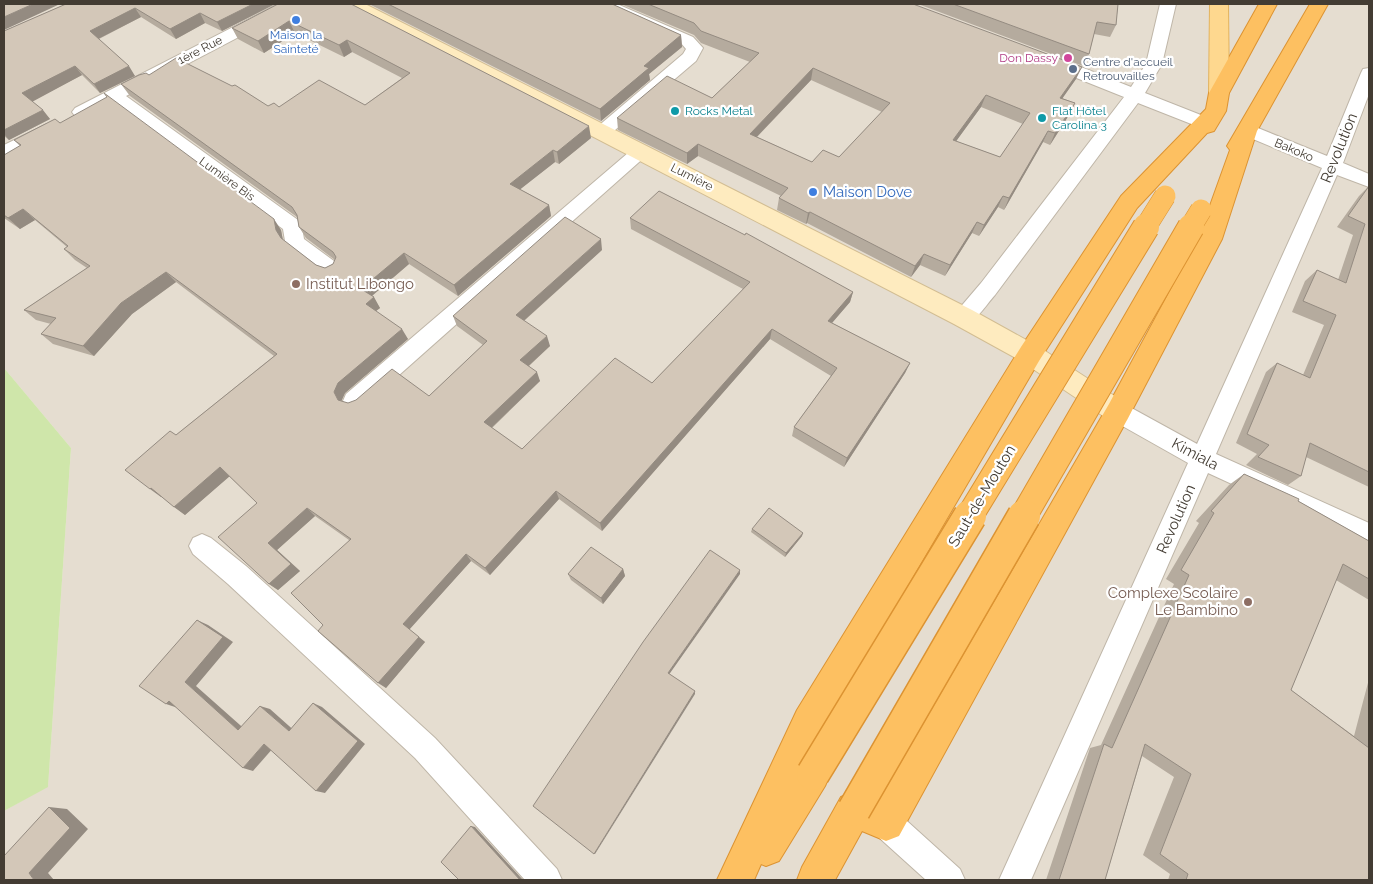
<svg xmlns="http://www.w3.org/2000/svg" width="1373" height="884" font-family="Raleway,sans-serif">
	<rect width="100%" height="100%" fill="#f1ece2"/>
	<path fill="#e5ddd0" d="M4 4H1369V880H4V811L48 786 71 448 4 368Z"/>
	<path fill="#cfe6aa" d="M4 368 71 448 48 787 4 811Z"/>
	<g fill="none" stroke-linecap="round" stroke-linejoin="round">
		<g stroke="#bfb6a8" stroke-width="2">
			<path id="street" d="M278 4H298L296 7 126 96 298 220 302 227 304 239 338 264 341 269 338 274 331 277 324 274 289 248 285 241 283 229 112 103 81 118 75 116 72 112 75 108Z
				M596 4H617L693 37 703 48 696 61 608 136 602 138 596 136 593 132 596 128 683 54 686 49 681 43 598 7Z
				M1160 4H1176L1162 64 1145 93 1211 119 1214 123 1211 127 1205 129 1199 127 1138 103 995 295C984 307 973 329 955 323L952 317 981 283 1124 97 1044 65 1042 61 1044 57H1056L1131 87 1146 64Z
				M1369 68V94L1343 163 1369 174V187L1337 175 1216 454 1369 523V547L1208 473 1031 880H999L1188 463 1110 419 1106 412 1110 405 1118 402 1126 405 1197 444 1322 168 1241 134 1238 130 1241 126 1247 124 1253 126 1327 156 1361 73 1363 69Z
				M47 124 53 126 56 130 53 134 4 159V145Z
				M641 145 647 147 650 151 647 155 362 408 354 411 346 408 343 401 346 394 635 147Z
				M202 534 211 538 246 566 435 738 557 869 562 880H525L415 758 228 584 193 554 189 546 193 538Z
				M886 808 897 812 960 869 965 880H926L875 834 871 823 875 812Z"/>
		</g>
		<g stroke="#d2bd92" stroke-width="2">
			<path id="secondary" d="M342 4H365L972 310 1039 347 1127 404 1131 412 1127 420 1118 423 1109 420 1021 361 954 324 345 8Z"/>
		</g>
		<g stroke="#e2b35f" stroke-width="2">
			<path id="primary" d="M1210 4H1228L1229 93 1226 97 1219 99 1212 97 1209 93Z"/>
		</g>
		<g stroke="#dc9332" stroke-width="2">
			<path id="highway" d="M1259 4H1277L1229 93 1226 111 1214 131 1207 133 1137 208 1039 361 821 734 810 758 813 757 825 762 830 774 825 786 779 861 766 866 761 864 754 880H717L797 710 1021 347 1121 196 1206 109 1209 93Z
				M1310 4H1328L1257 131 1222 239 1127 420 899 836 886 841 862 831 835 880H797L802 867 841 797 854 792 878 802 1109 404 1198 239 1230 150 1227 146Z"/>
		</g>
		<use href="#street" fill="#fff" fill-rule="evenodd"/>
		<use href="#secondary" fill="#feebbf" fill-rule="evenodd"/>
		<use href="#primary" fill="#fed88f" fill-rule="evenodd"/>
		<use href="#highway" fill="#fdc061" fill-rule="evenodd"/>
		<g stroke="#dc9332" stroke-width="22" stroke-linecap="butt">
			<path id="highway-bridge-far2" d="M1145 228 1165 196
				M1190 228 1201 210"/>
		</g>
		<g stroke="#dc9332" stroke-width="28" stroke-linecap="butt">
			<path id="highway-bridge-far1" d="M969 517 1146 227
				M1023 517 1191 227"/>
		</g>
		<g stroke="#dc9332" stroke-width="35" stroke-linecap="butt">
			<path id="highway-bridge" d="M813 774 970 516
				M854 810 1024 516"/>
		</g>
		<use href="#highway-bridge-far2" stroke="#fdc061" stroke-width="21"/>
		<use href="#highway-bridge-far1" stroke="#fdc061" stroke-width="26"/>
		<use href="#highway-bridge" stroke="#fdc061" stroke-width="32"/>
	</g>
	<path fill="#b5ab9e" fill-rule="evenodd" d="M66 4H275L222 31 205 23 176 39 141 17 99 39 135 76 100 93 82 75 32 101 50 119 9 140 4 136V31Z
		M278 4 591 138 559 164 555 162 520 189 549 205 551 216 458 296 409 264 372 296 380 308 376 311 408 339 345 393 341 401 348 403 429 396 483 345 457 326 453 316 602 250 524 321 550 346 529 366 540 381 492 428 522 449 652 383 743 289 631 229 630 218 853 292 850 302 832 323 910 363 905 373 844 467 792 436 794 427 831 376 770 339 602 531 559 499 490 575 471 561 409 629 425 642 386 688 323 625 349 540 315 516 277 550 300 571 278 590 269 584 257 503 229 476 185 515 162 497H161L176 435 274 356 176 282 132 314 94 356 53 344 41 334 51 324 36 320 24 310 87 268 75 260 64 249 67 247 35 220 20 229 4 218V155L20 146 14 140 60 123 281 230 283 240 316 265 325 268 333 264 335 260 306 238 299 227 297 217 130 96 121 84 149 75 268 106 279 107 365 105 402 78 352 52 344 57 295 33 264 53 238 39 232 28Z
		M369 4H612L681 35 682 47 649 74 650 80 601 121Z
		M621 4H913L1076 79 1062 98 1075 103 1069 115 1050 145 1043 142 1004 210 998 207 979 236 972 233 945 276 920 265 911 277 807 223 806 224 777 210 779 198 781 196 698 156 687 164 618 130 617 118 712 98 750 62 701 43 694 35ZM811 80 882 112 839 157 812 162 757 137ZM981 107 1023 124 1000 157 956 141Z
		M918 4H1118L1116 25 1110 37 1094 34 1089 54 1083 66Z
		M1369 186V487L1306 457 1301 476 1288 485 1246 465 1257 454 1236 443 1266 372 1277 363 1303 375 1324 325 1292 312 1305 281 1317 270 1338 280 1353 235 1337 227 1359 196Z
		M1244 474 1298 501 1369 541V600L1336 580 1291 690 1354 736 1369 679V880H1168L1170 874 1143 855 1174 777 1142 756 1105 880H1046L1090 748 1101 745 1174 584 1166 579 1199 523 1196 521 1229 485Z
		M752 529 802 536 785 557 751 532Z
		M623 569 625 576 603 604 571 580 568 574Z"/>
	<path fill="#948b81" d="M33 4H60L4 30V17Z
		M253 4H275L222 31 217 22Z
		M135 8 141 17 96 40 90 31Z
		M200 13 205 23 176 39 170 29Z
		M289 21 295 33 264 53 258 41Z
		M681 35 682 47 649 74 650 80 601 121 600 109 644 66Z
		M347 40 352 52 344 57 339 45Z
		M75 66 82 75 30 103 22 93Z
		M129 66 135 76 100 93 94 84Z
		M1082 67 1076 79 1055 109 1060 98Z
		M813 68 811 80 749 145 750 134Z
		M986 95 981 107 949 151 953 140Z
		M1075 103 1069 115 1050 145 1055 133Z
		M43 110 50 119 9 140 4 134V130Z
		M589 126 591 138 559 164 557 152Z
		M1048 131 1043 142 1004 210 1009 198Z
		M698 144V156L687 164V153Z
		M553 150 555 162 513 195 510 184Z
		M1003 196 998 207 979 236 984 225Z
		M549 205 551 216 458 296 454 285Z
		M23 209 35 220 20 229 8 218Z
		M810 212 807 223 806 224 808 213Z
		M274 219 281 230 283 241 288 250 276 230Z
		M977 222 972 233 945 276 950 265Z
		M601 239 602 250 519 325 516 315Z
		M404 253 409 264 367 300 361 289Z
		M924 254 920 265 911 277 915 266Z
		M166 272 176 282 132 314 94 356 83 346 121 303Z
		M853 292 850 302 825 331 828 321Z
		M374 297 380 308 372 314 366 304Z
		M402 329 408 339 345 393 341 402 338 400 334 392 338 383Z
		M772 329 770 339 602 531 600 523Z
		M547 336 550 346 524 370 520 360Z
		M910 363 905 373 844 467 847 458Z
		M537 372 540 381 488 431 484 422Z
		M220 467 230 476 185 515 174 507Z
		M151 488 163 496 161 497 150 489Z
		M556 491 559 499 490 575 485 568Z
		M307 508 315 516 277 550 300 571 278 590 269 584 268 543Z
		M803 533 802 536 785 557 786 553Z
		M466 554 471 561 409 630 403 624Z
		M623 569 625 576 603 604 601 598Z
		M740 570V574L668 676V673Z
		M197 620 208 625 233 642 196 686 249 733 238 730 185 682Z
		M419 637 425 642 386 688 378 683Z
		M695 691V694L595 854H594Z
		M169 701 178 708 166 704Z
		M313 703 322 707 365 744 325 793 316 791Z
		M260 706 270 709 298 734 289 731Z
		M264 744 274 747 253 771 243 768Z
		M49 807 67 809 88 829 48 873 54 880H34L29 873Z
		M471 826 475 827 523 880H520Z"/>
	<path fill="#d3c7b8" stroke="#948b81" fill-rule="evenodd" d="M4 4H33L4 17Z
		M66 4H253L217 22 200 13 170 29 135 8 90 31 129 66 94 84 75 66 22 93 43 110 4 130V31Z
		M278 4H351L589 126 557 152 553 150 510 184 549 205 454 285 404 253 361 289 374 297 366 304 402 329 338 383 334 392 338 400 348 403 356 400 392 369 429 396 487 341 453 316 565 217 601 239 516 315 547 336 520 360 537 372 484 422 522 449 615 358 652 383 750 282 630 218 659 191 745 235 746 233 853 292 828 321 910 363 847 458 794 427 837 368 772 329 600 523 556 491 485 568 466 554 403 624 419 637 378 683 318 631 323 625 291 593 351 539 307 508 268 543 291 564 269 584 218 537 257 503 220 467 174 507 151 488 150 489 125 470 170 431 176 435 277 354 166 272 121 303 83 346 41 334 56 318 24 310 90 266 64 249 68 246 23 209 8 218 4 215V155L21 145 14 140 55 119 60 123 107 97 104 93 274 219 276 230 281 238 316 265 325 268 333 264 336 257 333 252 299 227 297 215 292 207 121 84 139 75 146 73 149 75 176 58 232 86 235 85 268 106 274 103 279 107 319 80 365 105 410 73 347 40 339 45 289 21 258 41 232 28Z
		M388 4H612L681 35 644 66 649 68 600 109Z
		M648 4H913L1082 67 1060 98 1075 103 1055 133 1048 131 1009 198 1003 196 984 225 977 222 950 265 924 254 915 266 810 212 808 213 779 198 788 188 698 144 687 153 617 118 667 76 712 98 759 53 701 31 694 23ZM813 68 890 103 839 157 823 150 812 162 750 134ZM986 95 1030 113 1000 157 953 140Z
		M953 4H1118L1116 25 1097 22 1089 54Z
		M1369 186V472L1310 443 1301 476 1258 457 1269 445 1247 434 1277 363 1310 378 1336 315 1303 301 1317 270 1346 283 1365 224 1348 216Z
		M1244 474 1299 499 1298 501 1369 541V579L1343 564 1291 690 1369 748V880H1186L1188 874 1160 854 1191 774 1145 744 1105 880H1059L1104 744 1112 748 1189 575 1181 570 1214 513 1211 511Z
		M769 508 803 533 786 553 752 529Z
		M591 547 623 569 601 598 568 574Z
		M710 550 740 570 668 673 695 691 594 854 533 806 643 642Z
		M197 620 223 637 185 682 238 730 260 706 289 731 313 703 358 741 316 791 264 744 243 768 169 701 166 704 139 686Z
		M49 807 70 828 29 873 34 880H4V856Z
		M471 826 520 880H459L441 862Z"/>
	<g fill="#3f7fe0" stroke="#fff" stroke-width="2">
		<circle cx="296" cy="20" r="5"/>
		<circle cx="813" cy="192" r="5"/>
	</g>
	<circle fill="#d1479c" stroke="#fff" stroke-width="2" cx="1068" cy="58" r="5"/>
	<circle fill="#5c6f8a" stroke="#fff" stroke-width="2" cx="1073" cy="69" r="5"/>
	<g fill="#0f9aa8" stroke="#fff" stroke-width="2">
		<circle cx="675" cy="111" r="5"/>
		<circle cx="1042" cy="118" r="5"/>
	</g>
	<g fill="#8d6e63" stroke="#fff" stroke-width="2">
		<circle cx="296" cy="284" r="5"/>
		<circle cx="1248" cy="602" r="5"/>
	</g>
	<g text-anchor="middle" stroke-width="4.5" stroke-linejoin="round" paint-order="stroke">
		<g font-size="12" fill="#366cbe" stroke="#fff">
			<text x="296" y="39">Maison la<tspan x="296" dy="14">Sainteté</tspan></text>
		</g>
		<g font-size="12" fill="#433c33" stroke="#fff">
			<text transform="translate(200 50) rotate(-27)" y="4">1ère Rue</text>
			<text transform="translate(1294 150) rotate(23)" y="4">Bakoko</text>
			<text transform="translate(692 177) rotate(27)" y="4">Lumière</text>
			<text transform="translate(227 179) rotate(36)" y="4">Lumière Bis</text>
		</g>
		<g font-size="12" fill="#b23c85" stroke="#fff" text-anchor="end">
			<text x="1058" y="62">Don Dassy</text>
		</g>
		<g font-size="12" fill="#4e5e75" stroke="#fff" text-anchor="start">
			<text x="1083" y="66">Centre d'accueil<tspan x="1083" dy="14">Retrouvailles</tspan></text>
		</g>
		<g font-size="12" fill="#0d838f" stroke="#fff" text-anchor="start">
			<text x="685" y="115">Rocks Metal</text>
			<text x="1052" y="115">Flat Hôtel<tspan x="1052" dy="14">Carolina 3</tspan></text>
		</g>
		<g font-size="15" fill="#433c33" stroke="#fff">
			<text transform="translate(1339 148) rotate(-68)" y="5">Revolution</text>
			<text transform="translate(1195 454) rotate(28)" y="5">Kimiala</text>
			<text transform="translate(982 496) rotate(-59)" y="5">Saut-de-Mouton</text>
			<text transform="translate(1176 519) rotate(-66)" y="5">Revolution</text>
		</g>
		<g font-size="15" fill="#366cbe" stroke="#fff" text-anchor="start">
			<text x="823" y="197">Maison Dove</text>
		</g>
		<g font-size="15" fill="#785e54" stroke="#fff" text-anchor="start">
			<text x="306" y="289">Institut Libongo</text>
			<text x="1238" y="598" text-anchor="end">Complexe Scolaire<tspan x="1238" dy="17">Le Bambino</tspan></text>
		</g>
	</g>
	<rect width="1373" height="884" fill="none" stroke="#433c33" stroke-width="10"/>
</svg>
